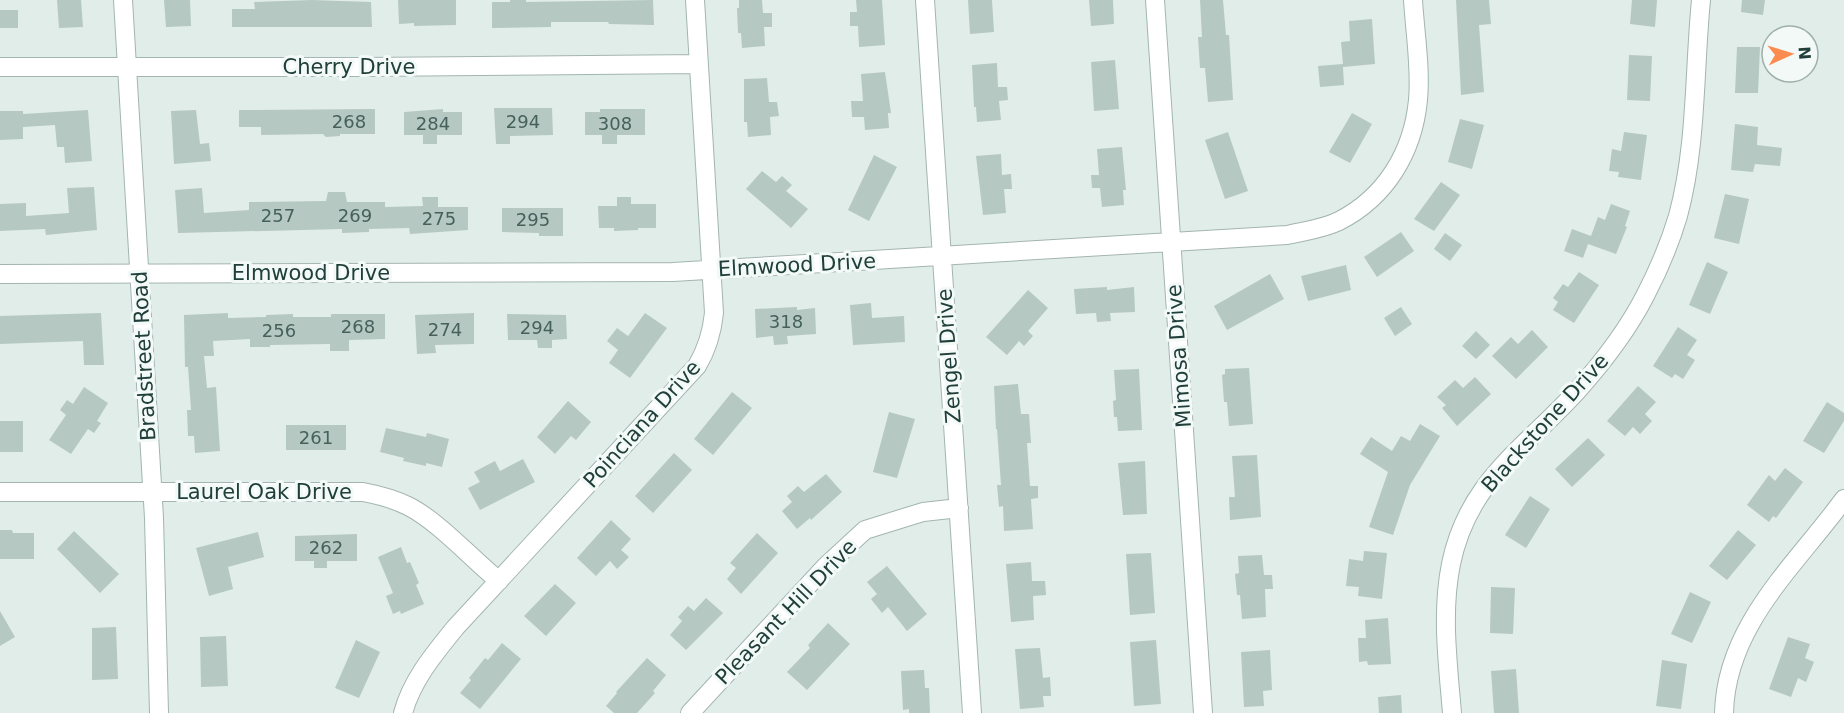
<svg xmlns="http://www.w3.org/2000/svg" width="1844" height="713" font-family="'DejaVu Sans',sans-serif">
	<rect width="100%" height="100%" fill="#e1ede9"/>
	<path fill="#b6c8c2" d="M57 0H81L83 27 59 28Z
		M164 0H190L191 26 166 27Z
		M312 0 371 2 372 27H232V9H255L254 2Z
		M398 0H456V25L414 26V23L399 24Z
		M510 0H526V2L653 0 654 25 609 24 608 22H551V27L492 28V2H510Z
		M739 0H762L763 13H772V27H764L765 46 742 48 741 33H738L737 8H739Z
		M856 0H882L885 45 859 47 858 26H850V12H857Z
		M968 0H992L994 32 970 34Z
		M1089 0H1113L1114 24 1091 26Z
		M1200 0H1223L1226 35H1229L1233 100 1208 102 1205 68H1200L1198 37H1202Z
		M1456 0H1489L1491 24 1479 25 1484 92 1461 95Z
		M1632 0H1657L1655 27 1630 24Z
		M1742 0H1765L1763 15 1741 12Z
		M0 10H18V28H0Z
		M1372 19 1375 64 1343 67 1344 85 1320 87 1318 66 1343 64 1341 42 1350 41 1349 21Z
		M1737 47H1760L1758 93H1735Z
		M1629 55 1652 56 1650 101 1627 100Z
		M1115 60 1119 109 1094 111 1091 62Z
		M997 63 998 87H1007L1008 100 999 101 1001 120 977 122 976 107H974L972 65Z
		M885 72 891 113H888L889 128 865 130 864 117H852L851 101H863L861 74Z
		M767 78 769 102H777L779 116 770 117 771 135 748 137 747 122H744V79Z
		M494 108H552L553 135 510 136V144H496Z
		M375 109V134H340V136L326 137 323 134 261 135V127H239V110Z
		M443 109V112H462V135H437V144H423V135H404V112Z
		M600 109H645V135H617V144H602V135H585V112H600Z
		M88 110 92 161 65 163 64 147H57L55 125 23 127V139L0 140V111H23V114Z
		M196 110 200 144 209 143 211 161 174 164 171 111Z
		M1352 113 1372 124 1350 163 1329 152Z
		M1460 119 1484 125 1472 169 1448 162Z
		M1735 124 1758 127 1757 145 1782 148 1780 166 1755 164 1753 172 1731 170Z
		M1228 132 1248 191 1225 199 1205 140Z
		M1624 132 1647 135 1641 180 1618 177 1619 172 1609 171 1612 149 1621 151Z
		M1122 147 1126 190H1123L1124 205 1102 207 1100 188H1092L1091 175H1099L1097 149Z
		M1001 154 1002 175 1011 174 1012 189H1004L1006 213 983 215 976 156Z
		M874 155 897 167 869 221 848 210Z
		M762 171 776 182 782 176 792 185 786 191 808 209 791 228 746 189Z
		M1441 182 1460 195 1434 231 1414 219Z
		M94 187 97 230 46 235 45 229 0 231V204L26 203V216L69 213 67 188Z
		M202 188 204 213 249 210V202L326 201 328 192H345L347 202H385V207L423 206 422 197H438V207H468V230L410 234 409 228 369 229V232L342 233V229L178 233 175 190Z
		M1725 194 1749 199 1739 244 1714 238Z
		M617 197H631V204H656V228H638V230L614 231V228H599L598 206H617Z
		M1611 204 1630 211 1625 226 1627 227 1616 254 1588 244 1598 217 1605 220Z
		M502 208H563V236H539V233L502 232Z
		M1572 229 1591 236 1583 258 1564 251Z
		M1401 232 1414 251 1377 277 1364 257Z
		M1445 233 1462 245 1450 261 1434 249Z
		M1707 262 1728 272 1710 314 1689 305Z
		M1346 265 1351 290 1308 301 1301 276Z
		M1579 272 1599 285 1574 323 1553 310 1558 302 1553 298 1563 284 1568 287Z
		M1270 274 1284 299 1227 330 1214 306Z
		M1107 287V290L1134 287 1135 312 1110 313 1111 321 1097 322 1096 313 1076 314 1074 289Z
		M1028 290 1048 308 1028 331 1033 336 1024 346 1019 341 1007 355 986 337Z
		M871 303 872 318 904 316 905 342 853 345 850 305Z
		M797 307V310L815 308 816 334 787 336 788 344 774 345 773 336 756 338 755 309Z
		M1401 307 1412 324 1395 336 1384 318Z
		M101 313 104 365H84L83 341 0 344V316Z
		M228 313V318L266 317V315L293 314V317H331V314H385V339L349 340V351H330V344L270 345V347H250V339L213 341 214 356H204L207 388 216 387 220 451 195 453 194 436H188L187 410H191L188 367H185L184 315Z
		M474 313V344L435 345 436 353 417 354 415 315Z
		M645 313 667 328 630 378 609 363 618 350 607 341 617 328 628 336Z
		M507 314 566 315 567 339 552 340V348H538L537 340H508Z
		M1678 327 1697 340 1687 355 1695 360 1683 379 1675 374 1672 378 1653 366Z
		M1532 330 1548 347 1516 379 1492 356 1511 337 1518 344Z
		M1476 331 1490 345 1476 359 1462 346Z
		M1249 368 1253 424 1229 426 1227 402H1224L1222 375 1225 374V369Z
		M1139 369 1142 430 1118 431 1117 417H1114L1113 401 1116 400 1114 370Z
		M1475 377 1491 394 1457 426 1442 408 1446 405 1437 397 1455 380 1463 388Z
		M1018 384 1021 414H1029L1031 443H1027L1030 486H1038V498L1031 499 1033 529 1004 531 1003 506 999 507 997 485H1001L997 429H996L994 386Z
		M1638 386 1656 402 1645 414 1652 421 1640 434 1633 427 1625 436 1607 421Z
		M84 387 108 403 97 421 101 423 94 433 88 429 71 454 49 440 66 415 60 410 67 400 73 404Z
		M732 392 752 408 713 455 694 439Z
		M568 401 591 422 576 440 571 436 555 454 537 437Z
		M1827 402 1844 413V421L1824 453 1803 441Z
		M889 412 915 419 897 478 873 472Z
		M0 421H23V452H0Z
		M1420 424 1440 436 1410 485 1393 535 1369 527 1388 472 1360 454 1371 437 1392 451 1401 436 1410 441Z
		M286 425H346V450H286Z
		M386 428 426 437 427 433 449 439 442 467 426 463V466L403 461 404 458 380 452Z
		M1588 438 1605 455 1572 487 1555 469Z
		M674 453 692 470 653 513 635 496Z
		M1257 455 1261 517 1230 520 1229 497H1235L1232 456Z
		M523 459 535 482 480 510 468 488 480 482 474 472 495 461 500 471Z
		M1145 461 1147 514 1123 515 1118 463Z
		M1785 468 1803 482 1776 518 1773 516 1769 522 1747 505 1769 475 1775 481Z
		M826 474 842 492 811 520 810 518 797 529 782 511 792 502 787 496 798 486 804 492Z
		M1530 496 1550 509 1526 548 1505 535Z
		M611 520 631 539 621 550 629 557 617 569 610 561 596 576 577 558Z
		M0 530H12L13 533H34V559H0Z
		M1738 530 1756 545 1727 580 1709 566Z
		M74 531 119 574 100 593 57 549Z
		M258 532 264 557 228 567 233 589 209 596 196 548Z
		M757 533 778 553 741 594 727 579 736 568 730 563Z
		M357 534V561H327V568H314V561H295V536Z
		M401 547 407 563 410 562 419 583 416 585 424 604 401 614 400 611 393 614 386 596 393 593 378 557Z
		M1364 551 1387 553 1382 599 1358 596 1359 587 1346 586 1349 559 1363 561Z
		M1151 553 1155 613 1130 615 1126 554Z
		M1262 555 1264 575H1272L1273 589H1265L1266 617 1242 619 1240 595H1237L1235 574 1239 573 1238 556Z
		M1031 562 1032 581H1045L1046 595 1033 596 1034 620 1011 622 1006 564Z
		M887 566 927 614 907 631 888 607 882 613 871 599 877 594 867 582Z
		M555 584 576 603 546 636 524 616Z
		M1491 587 1515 588 1513 634 1490 633Z
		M1690 592 1711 602 1692 643 1671 634Z
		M706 598 723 613 686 650 670 635 682 621 678 617 688 606 694 611Z
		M0 611 15 637 0 646Z
		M1388 618 1391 664 1368 665 1367 661 1359 662 1358 638H1366L1365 620Z
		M828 623 850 644 807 690 787 672 810 648 808 645Z
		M116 627 118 679 92 680V628Z
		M226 636 228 686 201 687 200 637Z
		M1788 637 1810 644 1805 658 1814 662 1806 682 1798 678 1791 697 1769 689Z
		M356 640 380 652 359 698 335 688Z
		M1156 640 1161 704 1134 706 1130 642Z
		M502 643 521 659 480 709 460 693 471 680 469 678 485 658 488 660Z
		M1040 648 1043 678 1050 677 1051 696H1043L1044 707 1020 709 1015 649Z
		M1270 650 1272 690 1263 691 1264 706 1244 707 1241 652Z
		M647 658 666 675 653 691 655 693 637 713H614L606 706 617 693 616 692Z
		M1662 660 1687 664 1681 709 1656 706Z
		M1516 669 1519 713H1494L1491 671Z
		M924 670 925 688H929L930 713H909V709L903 710 901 671Z
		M1401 695 1402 713H1379L1378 697Z"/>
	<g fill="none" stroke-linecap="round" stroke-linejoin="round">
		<g stroke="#a3b5b1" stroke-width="20">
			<path id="minor" d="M123 0 154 518 159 713
				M925 0 972 713
				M1155 0 1203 713
				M0 67H363L699 64
				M0 274 673 272 1287 235C1305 231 1323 229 1339 221 1386 197 1413 152 1418 100 1421 68 1415 33 1413 0
				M0 492H363C379 495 394 499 408 506 438 521 472 559 499 581
				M403 713C412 680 434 654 455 628L697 366C707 349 712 333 714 313L695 0
				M690 713 826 566 865 530 923 512 959 508
				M1452 713C1448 664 1441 613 1451 564 1468 481 1524 449 1577 391 1603 362 1627 331 1645 296 1658 271 1670 243 1678 216 1697 146 1694 71 1701 0
				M1724 713C1726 625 1796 565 1844 499"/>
		</g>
		<use href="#minor" stroke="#fff" stroke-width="18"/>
	</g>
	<g text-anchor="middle" stroke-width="6" stroke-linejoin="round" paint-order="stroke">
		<g font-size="18" fill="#46615c">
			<text x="349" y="128">268</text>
			<text x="523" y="128">294</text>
			<text x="433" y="130">284</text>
			<text x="615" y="130">308</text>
			<text x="278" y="222">257</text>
			<text x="355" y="222">269</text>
			<text x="439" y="225">275</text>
			<text x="533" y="226">295</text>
			<text x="786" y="328">318</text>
			<text x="358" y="333">268</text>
			<text x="537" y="334">294</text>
			<text x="445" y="336">274</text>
			<text x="279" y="337">256</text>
			<text x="316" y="444">261</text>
			<text x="326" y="554">262</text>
		</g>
		<g font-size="21" fill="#203f3a" stroke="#f2f9f6">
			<text x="349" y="74">Cherry Drive</text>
			<text transform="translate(797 265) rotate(-3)" y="7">Elmwood Drive</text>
			<text x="311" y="280">Elmwood Drive</text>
			<text transform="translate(144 356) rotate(-93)" y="7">Bradstreet Road</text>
			<text transform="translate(949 356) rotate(-94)" y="7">Zengel Drive</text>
			<text transform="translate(1179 356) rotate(-94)" y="7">Mimosa Drive</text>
			<text transform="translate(1545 423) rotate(-48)" y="7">Blackstone Drive</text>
			<text transform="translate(642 424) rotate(-48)" y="7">Poinciana Drive</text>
			<text x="264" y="499">Laurel Oak Drive</text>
			<text transform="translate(786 612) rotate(-46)" y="7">Pleasant Hill Drive</text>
		</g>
	</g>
	<g transform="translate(1790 54) rotate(86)"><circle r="28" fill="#f2f9f6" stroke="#9eafab" stroke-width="1.5"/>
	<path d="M0-4.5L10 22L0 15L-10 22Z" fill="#fc8b50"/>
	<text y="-9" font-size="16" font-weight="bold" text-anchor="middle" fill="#203f3a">N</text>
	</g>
</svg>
